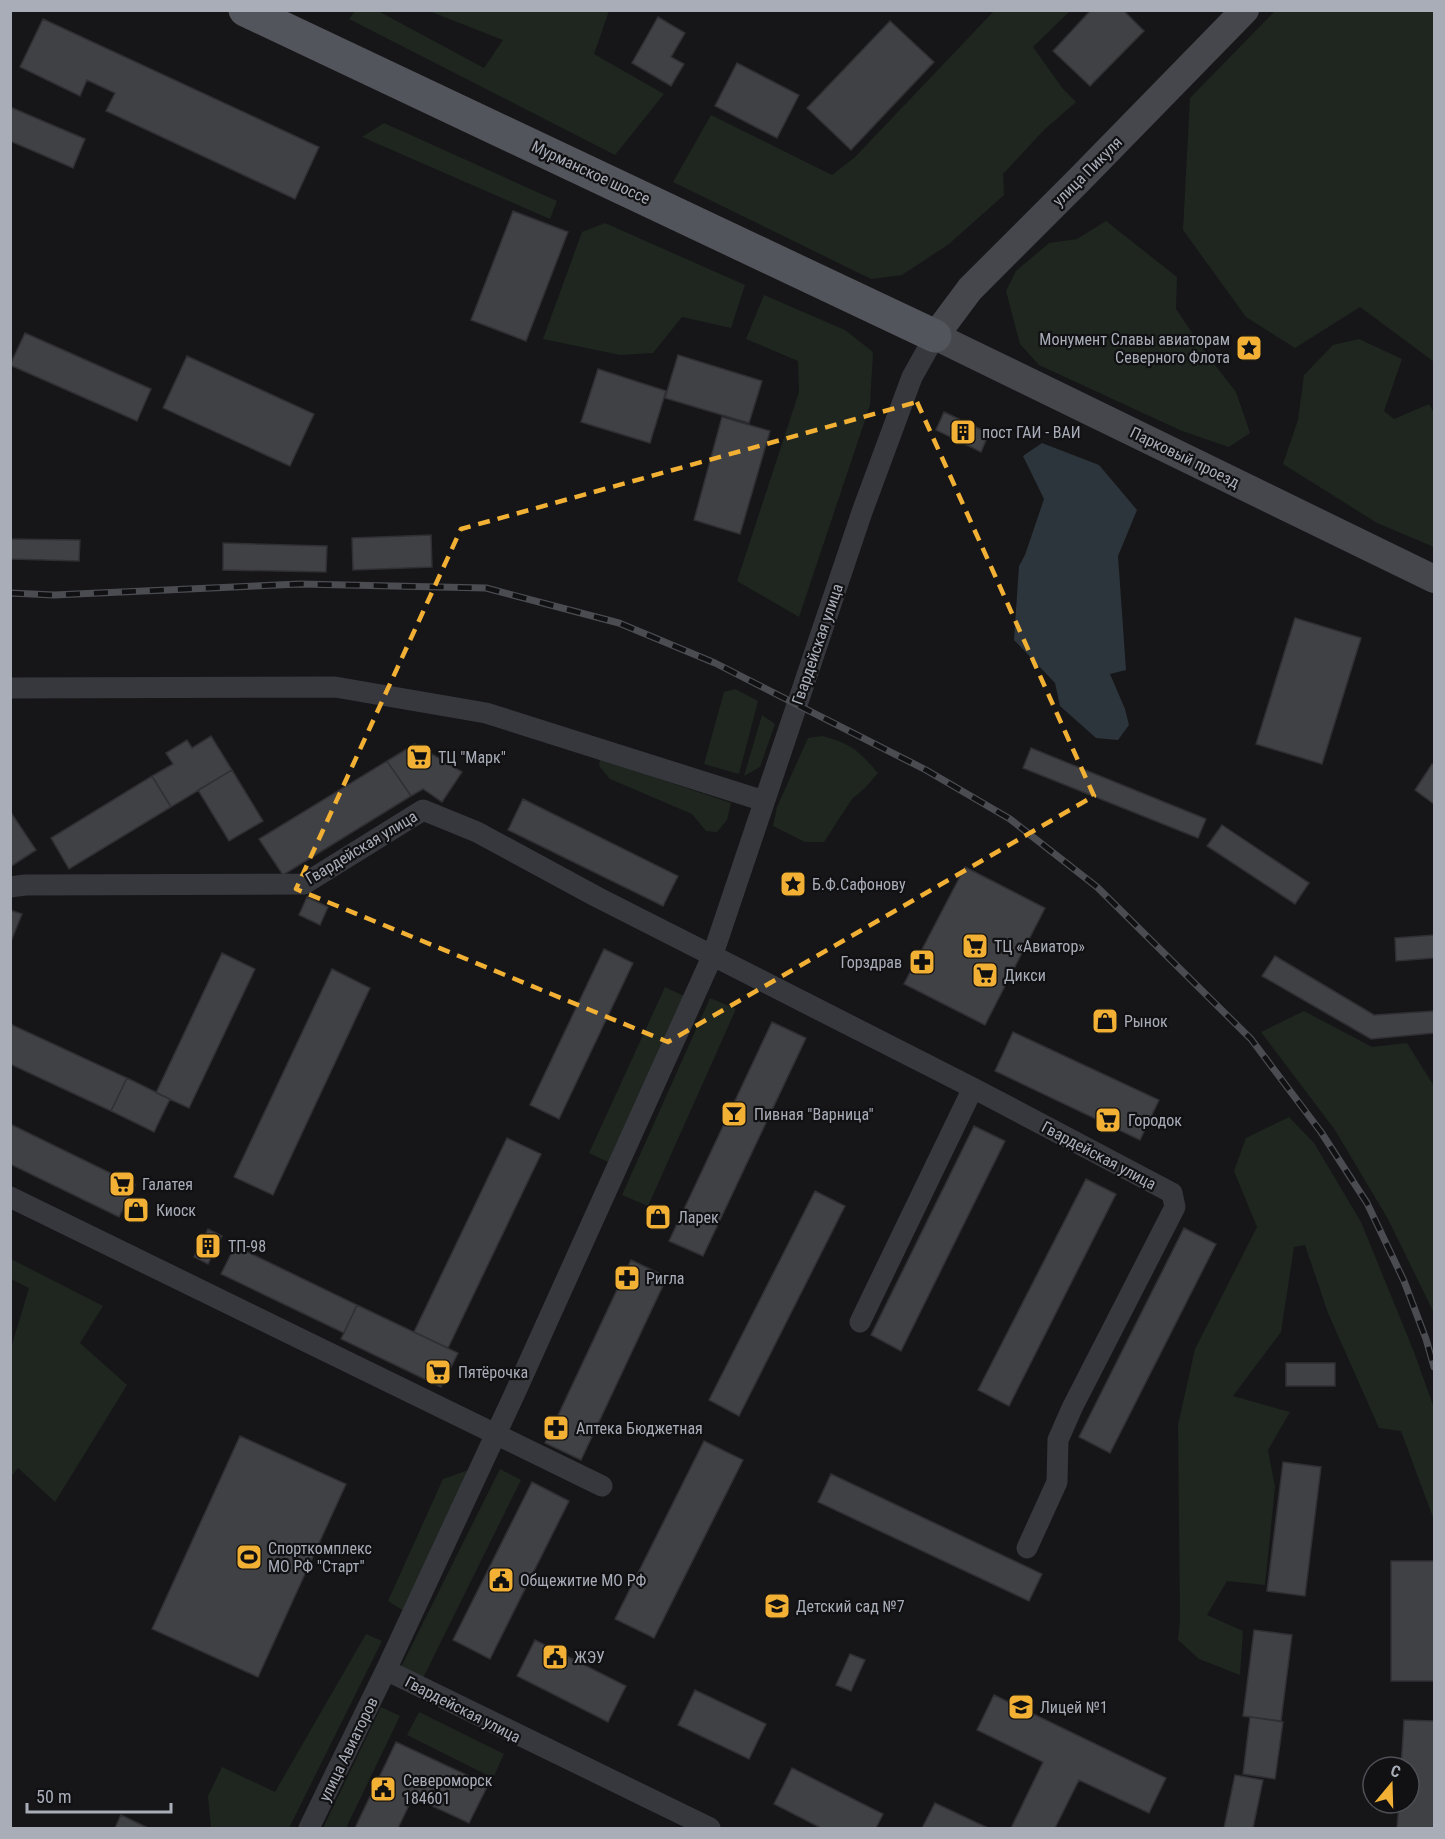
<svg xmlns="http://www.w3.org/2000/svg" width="1445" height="1839" font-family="'Roboto Condensed',sans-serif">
	<rect width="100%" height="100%" fill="#161618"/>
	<path fill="#1e261f" d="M355 11H378L484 68 503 40 429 11H609L594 54 664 94 615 155 349 19Z
		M994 11H1070L1033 47 1063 89 1076 102 1044 130 1003 174 1004 195 949 244 902 275 871 279 673 182 711 115 832 175 855 157Z
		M1275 11H1434L1433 361 1360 307 1295 348 1246 317 1183 230 1190 98Z
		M384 123 557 201 550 219 362 137Z
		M1106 221 1177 277 1176 309 1208 356 1236 392 1250 433 1229 447 1182 431 1039 365 1020 344 1006 291 1016 271 1049 243 1077 239Z
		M605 223 745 285 731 328 682 317 653 353 620 355 543 339 582 232Z
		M764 295 845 330 873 352 870 405 799 617 737 581 799 392 798 361 746 339Z
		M1359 339 1402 359 1384 411 1394 419 1429 404 1434 413V547L1377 523 1283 464 1298 420 1304 375 1333 345Z
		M735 689 758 701 739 774 704 764 724 692Z
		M762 715 775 724 760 767 744 776Z
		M822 736C852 744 858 750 878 773L865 788 852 799 824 842H805L773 826 777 807 808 738Z
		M600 759 731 803 727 820 717 832 706 831 692 814 610 779 599 766Z
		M665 987 684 996 608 1162 589 1153Z
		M710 998 736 1009 648 1206 622 1195Z
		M1304 1011 1372 1047 1407 1043 1434 1086V1313L1388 1219 1335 1130 1261 1032Z
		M1289 1117 1314 1143 1361 1222 1414 1352 1434 1408V1520L1401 1431 1379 1428 1328 1313 1305 1245 1294 1247 1281 1332 1233 1396 1290 1412 1268 1450 1275 1487 1265 1585 1227 1581 1207 1615 1243 1631 1240 1675 1199 1659 1178 1640 1180 1620 1178 1425 1195 1349 1257 1227 1234 1171 1246 1138Z
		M11 1259 103 1306 80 1343 127 1385 55 1502 18 1468 11 1477V1348L29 1288 11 1279Z
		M471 1469 404 1611 388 1601 443 1479Z
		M500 1469 521 1480 423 1678 401 1667Z
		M366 1634 382 1641 289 1828H211L208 1796 222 1767 275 1792Z
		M381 1707 400 1716 346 1828H323Z
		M419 1712 504 1754 493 1778 407 1735Z"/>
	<path fill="#2c353c" d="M1042 443 1099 465 1137 510 1118 556 1126 670 1110 674 1125 709 1129 725 1118 740 1096 738 1060 706 1055 683 1014 640 1019 566 1025 555 1044 499 1023 456Z"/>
	<path fill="#404145" stroke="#303034" stroke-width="1.5" d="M1091 10H1123L1144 31 1090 86 1053 51Z
		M658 17 685 33 671 57 684 64 671 86 632 63Z
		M43 19 319 147 295 199 106 111 115 93 87 80 80 96 20 67Z
		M890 21 934 62 851 150 807 108Z
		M737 63 799 95 777 138 715 106Z
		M10 107 85 139 73 168 10 141Z
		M513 211 568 232 526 341 471 320Z
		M25 333 151 389 137 421 10 365Z
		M678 355 762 381 749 423 665 398Z
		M187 356 314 414 290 466 163 408Z
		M598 369 666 391 650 443 581 422Z
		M944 412 989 433 981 452 936 430Z
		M722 417 770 431 740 534 694 520Z
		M431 535 432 567 353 570 352 538Z
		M10 539 80 540 79 561 10 559Z
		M223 543 327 546 326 572 223 570Z
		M1295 618 1361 638 1322 764 1256 744Z
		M211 736 232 770 171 807 152 776 173 764 166 753 187 740 192 748Z
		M415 744 462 772 442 802 423 789 411 796 387 761Z
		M1031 748 1206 819 1198 838 1023 768Z
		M387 761 411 796 283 875 259 839Z
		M1432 764 1434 765V804L1415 790Z
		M232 770 263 821 229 841 198 790Z
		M152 776 171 807 69 869 51 838Z
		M523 799 678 876 663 906 508 830Z
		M10 811 36 850 10 867Z
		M1222 825 1309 883 1295 904 1207 846Z
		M965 867 1045 908 985 1025 904 984Z
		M307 897 328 907 320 925 299 915Z
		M10 910 22 914 10 944Z
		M1434 935V958L1396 961 1395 938Z
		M604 949 633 963 559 1119 530 1105Z
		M222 953 255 969 189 1108 156 1093Z
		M1275 956 1374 1015 1434 1011V1033L1371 1039 1262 976Z
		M332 969 370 988 273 1195 234 1177Z
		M772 1022 806 1038 703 1256 669 1241Z
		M10 1024 127 1078 111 1111 10 1064Z
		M1013 1032 1159 1100 1140 1140 995 1071Z
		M127 1078 170 1099 154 1132 111 1111Z
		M10 1124 135 1185 119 1217 10 1164Z
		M974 1126 1005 1141 901 1351 871 1335Z
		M507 1138 541 1154 448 1348 414 1332Z
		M1086 1179 1116 1194 1009 1406 978 1390Z
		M815 1191 845 1206 739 1416 709 1400Z
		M1184 1228 1216 1244 1110 1453 1079 1437Z
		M208 1229 222 1236 208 1264 194 1257Z
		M235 1246 357 1305 344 1333 221 1274Z
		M631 1260 667 1277 581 1460 545 1443Z
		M357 1305 458 1353 441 1387 341 1339Z
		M1286 1363H1335V1386H1286Z
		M240 1436 346 1484 258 1677 152 1629Z
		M704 1441 743 1460 654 1638 615 1619Z
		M1283 1462 1321 1467 1305 1596 1267 1591Z
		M831 1474 1042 1574 1029 1601 818 1502Z
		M532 1482 569 1501 490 1659 453 1640Z
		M1391 1561H1434V1681H1391Z
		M1254 1630 1292 1635 1281 1721 1243 1716Z
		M535 1640 626 1686 608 1722 517 1676Z
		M850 1654 865 1660 851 1691 836 1685Z
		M695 1690 766 1724 749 1759 678 1725Z
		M994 1695 1166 1778 1149 1813 1079 1780 1055 1828H1011L1043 1762 977 1730Z
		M1250 1717 1283 1722 1275 1779 1243 1774Z
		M1404 1720 1434 1721V1828H1397L1399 1803H1409V1767H1401Z
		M396 1742 488 1785 469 1823 413 1797 398 1828H355Z
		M792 1768 883 1814 876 1828H821L774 1804Z
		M1235 1775 1263 1780 1253 1828H1224Z
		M935 1803 988 1828H922Z
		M121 1815 148 1828H115Z"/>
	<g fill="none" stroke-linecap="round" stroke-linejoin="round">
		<path stroke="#37383d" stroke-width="21" d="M10 688 335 687 486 713 764 801
			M10 887 25 885 304 884 423 810 477 832 597 897 973 1088 1172 1193 1175 1207 1072 1408 1058 1440 1057 1482 1027 1548
			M10 1197 602 1486
			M860 1322 973 1088
			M386 1670 710 1828
			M309 1828 386 1670 515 1393 712 957 862 512 912 377 935 336"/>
		<path stroke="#45474d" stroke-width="28" d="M1245 10 1079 180 970 289 935 336 1434 579"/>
		<path stroke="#53555c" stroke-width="33" d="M245 10 935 336"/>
		<g stroke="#4a4c52" stroke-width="7">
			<path id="rail" d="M10 593 54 595 300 584 486 588 619 623 715 663 926 770 1010 819 1097 887 1251 1039 1321 1132 1367 1203 1404 1281 1426 1339 1434 1367"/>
		</g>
		<use href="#rail" stroke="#111113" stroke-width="4.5" stroke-dasharray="14" stroke-linecap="butt"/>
	</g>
	<path fill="none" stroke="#f2b134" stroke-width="4.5" stroke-dasharray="12 8" stroke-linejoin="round" d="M917 402 1094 796 668 1042 296 889 461 529Z"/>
	<defs>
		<g id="sight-square" transform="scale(1.35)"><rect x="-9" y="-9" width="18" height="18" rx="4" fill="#f2b134" stroke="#111113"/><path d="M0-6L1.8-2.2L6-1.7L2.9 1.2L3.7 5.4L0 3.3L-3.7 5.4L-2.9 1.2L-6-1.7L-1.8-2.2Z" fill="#111"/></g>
		<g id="building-square" transform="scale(1.35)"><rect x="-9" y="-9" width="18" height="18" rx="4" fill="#f2b134" stroke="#111113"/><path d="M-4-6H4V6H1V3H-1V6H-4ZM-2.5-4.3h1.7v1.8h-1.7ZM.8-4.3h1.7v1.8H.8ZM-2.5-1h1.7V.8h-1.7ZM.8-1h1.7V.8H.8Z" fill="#111"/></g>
		<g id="supermarket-square" transform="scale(1.35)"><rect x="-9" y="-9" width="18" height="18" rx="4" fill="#f2b134" stroke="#111113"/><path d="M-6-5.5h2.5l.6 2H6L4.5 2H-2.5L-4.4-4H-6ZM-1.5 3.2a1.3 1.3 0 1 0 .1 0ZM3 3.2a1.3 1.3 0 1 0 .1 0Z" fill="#111"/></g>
		<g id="pharmacy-square" transform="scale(1.35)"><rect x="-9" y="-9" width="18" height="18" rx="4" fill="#f2b134" stroke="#111113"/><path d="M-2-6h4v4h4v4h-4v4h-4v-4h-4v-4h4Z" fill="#111"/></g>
		<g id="shop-square" transform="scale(1.35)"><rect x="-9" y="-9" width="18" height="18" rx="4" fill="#f2b134" stroke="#111113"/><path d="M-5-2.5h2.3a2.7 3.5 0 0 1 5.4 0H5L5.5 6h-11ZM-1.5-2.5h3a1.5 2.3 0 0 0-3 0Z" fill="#111"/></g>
		<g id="bar-square" transform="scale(1.35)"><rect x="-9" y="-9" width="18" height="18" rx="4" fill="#f2b134" stroke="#111113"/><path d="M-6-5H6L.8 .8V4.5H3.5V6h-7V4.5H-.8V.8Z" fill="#111"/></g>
		<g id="stadium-square" transform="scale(1.35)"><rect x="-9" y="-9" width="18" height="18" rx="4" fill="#f2b134" stroke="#111113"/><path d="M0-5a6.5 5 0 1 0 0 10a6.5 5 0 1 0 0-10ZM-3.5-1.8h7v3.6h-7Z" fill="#111"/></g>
		<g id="civic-square" transform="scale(1.35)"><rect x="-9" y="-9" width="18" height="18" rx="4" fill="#f2b134" stroke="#111113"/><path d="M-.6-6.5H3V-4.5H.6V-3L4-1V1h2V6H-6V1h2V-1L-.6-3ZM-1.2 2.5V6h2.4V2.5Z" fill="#111"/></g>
		<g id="school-square" transform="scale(1.35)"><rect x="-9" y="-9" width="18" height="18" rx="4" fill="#f2b134" stroke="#111113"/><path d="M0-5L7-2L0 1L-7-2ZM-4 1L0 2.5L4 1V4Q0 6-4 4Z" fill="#111"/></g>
	</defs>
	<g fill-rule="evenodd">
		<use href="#sight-square" x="1249" y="348"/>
		<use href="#building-square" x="963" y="432"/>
		<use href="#supermarket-square" x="419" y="757"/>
		<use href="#sight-square" x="793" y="884"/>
		<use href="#supermarket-square" x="975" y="946"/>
		<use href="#pharmacy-square" x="922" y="962"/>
		<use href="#supermarket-square" x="985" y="975"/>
		<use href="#shop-square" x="1105" y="1021"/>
		<use href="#bar-square" x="734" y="1114"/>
		<use href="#supermarket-square" x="1108" y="1120"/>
		<use href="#supermarket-square" x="122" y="1184"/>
		<use href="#shop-square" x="136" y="1210"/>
		<use href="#shop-square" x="658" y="1217"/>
		<use href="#building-square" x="208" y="1246"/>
		<use href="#pharmacy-square" x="627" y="1278"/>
		<use href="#supermarket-square" x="438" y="1372"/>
		<use href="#pharmacy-square" x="556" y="1428"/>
		<use href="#stadium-square" x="249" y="1557"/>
		<use href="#civic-square" x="501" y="1580"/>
		<use href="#school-square" x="777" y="1606"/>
		<use href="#civic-square" x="555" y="1657"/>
		<use href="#school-square" x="1021" y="1707"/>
		<use href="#civic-square" x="383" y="1789"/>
	</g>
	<g text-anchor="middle" stroke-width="4.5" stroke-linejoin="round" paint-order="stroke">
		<g font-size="16" fill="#a8adb8" stroke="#111113">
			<text transform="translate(1087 171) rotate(-45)" y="6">улица Пикуля</text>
			<text transform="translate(591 172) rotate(25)" y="6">Мурманское шоссе</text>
			<text transform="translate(1185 457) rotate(26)" y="6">Парковый проезд</text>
			<text transform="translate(817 644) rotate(-71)" y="6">Гвардейская улица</text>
			<text transform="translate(361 847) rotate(-31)" y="6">Гвардейская улица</text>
			<text transform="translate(1099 1155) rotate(28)" y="6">Гвардейская улица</text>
			<text transform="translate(463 1709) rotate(27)" y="6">Гвардейская улица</text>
			<text transform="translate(348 1749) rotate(-64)" y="6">улица Авиаторов</text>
		</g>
		<g font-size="16" fill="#a8adb8" stroke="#111113" text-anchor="start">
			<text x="1230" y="345" text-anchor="end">Монумент Славы авиаторам<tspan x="1230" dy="18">Северного Флота</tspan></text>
			<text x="982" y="438">пост ГАИ - ВАИ</text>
			<text x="438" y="763">ТЦ "Марк"</text>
			<text x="812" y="890">Б.Ф.Сафонову</text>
			<text x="994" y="952">ТЦ «Авиатор»</text>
			<text x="902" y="968" text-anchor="end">Горздрав</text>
			<text x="1004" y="981">Дикси</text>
			<text x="1124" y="1027">Рынок</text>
			<text x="754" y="1120">Пивная "Варница"</text>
			<text x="1128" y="1126">Городок</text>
			<text x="142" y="1190">Галатея</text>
			<text x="156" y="1216">Киоск</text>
			<text x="678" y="1223">Ларек</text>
			<text x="228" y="1252">ТП-98</text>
			<text x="646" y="1284">Ригла</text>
			<text x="458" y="1378">Пятёрочка</text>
			<text x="576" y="1434">Аптека Бюджетная</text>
			<text x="268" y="1554">Спорткомплекс<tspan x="268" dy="18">МО РФ "Старт"</tspan></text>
			<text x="520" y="1586">Общежитие МО РФ</text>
			<text x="796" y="1612">Детский сад №7</text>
			<text x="574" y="1663">ЖЭУ</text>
			<text x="1040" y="1713">Лицей №1</text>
			<text x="403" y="1786">Североморск<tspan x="403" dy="18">184601</tspan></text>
		</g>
	</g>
	<rect width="1445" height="1839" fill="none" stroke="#a8adb8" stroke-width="24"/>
	<g transform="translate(1391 1785) rotate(19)"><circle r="28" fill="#111113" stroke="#4d4f55" stroke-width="1.5"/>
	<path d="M0-4.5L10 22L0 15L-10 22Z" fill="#f2b134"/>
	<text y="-9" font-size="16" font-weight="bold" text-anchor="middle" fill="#a8adb8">С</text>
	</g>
	<path d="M27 1803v9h144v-9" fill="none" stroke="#a8adb8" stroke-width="3"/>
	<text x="36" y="1803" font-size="18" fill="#a8adb8" stroke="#111113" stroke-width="4.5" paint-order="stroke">50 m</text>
</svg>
